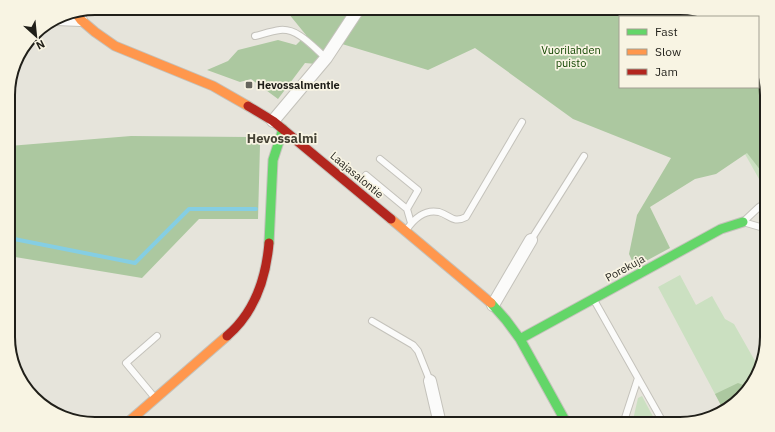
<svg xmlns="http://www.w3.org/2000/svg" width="775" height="432" font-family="'IBM Plex Sans',sans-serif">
	<rect width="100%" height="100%" fill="#e6e4db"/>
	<path fill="#cbe0c1" d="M767 141V193L741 147Z
		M680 275 696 305 712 296 725 319 734 324 759 368 755 380 728 409 714 414 723 409 658 287Z
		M642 396 657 424H632L638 398Z"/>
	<path fill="#acc8a0" d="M284 8H354L316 64 305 63 278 99 251 79 240 82 207 70 228 61 238 50 278 40 296 45 306 35Z
		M366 8H680L713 17H620V87H758V64L767 89V176H765L747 153 716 174 695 179 650 207 670 248 635 267 629 254 637 215 671 158 573 119 475 48 428 70 342 44Z
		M131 136 248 137 260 145 258 219H199L142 278 9 256V146Z
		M738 383 749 387 728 409 714 414 723 409 715 394Z"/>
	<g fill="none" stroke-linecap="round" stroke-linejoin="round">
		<path stroke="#85cee3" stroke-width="4" d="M9 238 135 263 189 209H256"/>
		<g stroke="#c4c2bb" stroke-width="8">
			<path id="lane" d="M255 36C263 34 272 31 280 30 298 28 313 47 326 58
				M380 159 418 190 407 209
				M366 175 407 209 411 223
				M767 202 759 207 743 222 767 229
				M407 229C414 219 425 209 439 212 450 215 453 224 466 217L522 122
				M531 240 584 156
				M594 300 664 424
				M372 321 413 345 418 351 430 381
				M155 398 126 363 157 336
				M623 424 638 378"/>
		</g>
		<g stroke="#c4c2bb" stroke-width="14">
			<path id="street" d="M56 19 81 20
				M273 121 326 58 359 8
				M493 305 531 240
				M430 381 440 424"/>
		</g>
		<g stroke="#c4c2bb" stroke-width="11">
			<path id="fast" d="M269 243 273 160 283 129
				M491 303 506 320 520 339 567 424
				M520 339 721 229 743 222"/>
		</g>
		<g stroke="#c4c2bb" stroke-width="11">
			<path id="slow" d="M75 12 81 20 95 32 115 46 213 86 248 106
				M391 219 491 303
				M126 424 227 336"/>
		</g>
		<g stroke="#c4c2bb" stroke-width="11">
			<path id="jam" d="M248 106 273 121 391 219
				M227 336C254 313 266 278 269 243"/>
		</g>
		<use href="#lane" stroke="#fbfbfa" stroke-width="6"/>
		<use href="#street" stroke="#fbfbfa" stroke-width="12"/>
		<use href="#fast" stroke="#63d668" stroke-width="9"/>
		<use href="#slow" stroke="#ff974d" stroke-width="9"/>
		<use href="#jam" stroke="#b3261e" stroke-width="9"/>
	</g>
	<rect fill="#65645d" stroke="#f8f4e3" stroke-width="1.5" x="245" y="81" width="8" height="8" rx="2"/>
	<g text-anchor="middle" stroke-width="3.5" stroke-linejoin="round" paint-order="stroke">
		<g font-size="11" fill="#124601" stroke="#f8f4e3">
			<text x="571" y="54">Vuorilahden<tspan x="571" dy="13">puisto</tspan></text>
		</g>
		<g font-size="11" font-weight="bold" fill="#201f19" stroke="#f8f4e3" text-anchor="start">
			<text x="257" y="89">Hevossalmentie</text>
		</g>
		<g font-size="11" fill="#201f19" stroke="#f8f4e3">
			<text transform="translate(357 175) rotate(40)" y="4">Laajasalontie</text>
			<text transform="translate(625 268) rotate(-29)" y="4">Porekuja</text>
		</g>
		<g font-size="13" font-weight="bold" fill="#454235" stroke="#f8f4e3">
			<text x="282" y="143">Hevossalmi</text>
		</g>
	</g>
	<path d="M0 0H775V432H0ZM95 15H680A80 80 0 0 1 760 95V337A80 80 0 0 1 680 417H95A80 80 0 0 1 15 337V95A80 80 0 0 1 95 15Z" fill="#f8f4e3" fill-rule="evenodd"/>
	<path fill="none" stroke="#201f19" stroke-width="2" d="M95 15H680A80 80 0 0 1 760 95V337A80 80 0 0 1 680 417H95A80 80 0 0 1 15 337V95A80 80 0 0 1 95 15Z"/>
	<rect x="619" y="16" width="140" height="72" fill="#f8f4e3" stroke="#a29f92"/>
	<rect x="627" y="29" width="20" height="6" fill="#63d668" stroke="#a29f92"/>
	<text x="655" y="36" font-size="12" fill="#201f19">Fast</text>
	<rect x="627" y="49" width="20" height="6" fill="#ff974d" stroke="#a29f92"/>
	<text x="655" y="56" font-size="12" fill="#201f19">Slow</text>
	<rect x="627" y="69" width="20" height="6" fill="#b3261e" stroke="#a29f92"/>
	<text x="655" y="76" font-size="12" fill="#201f19">Jam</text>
	<g transform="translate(36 36) rotate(153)" stroke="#f8f4e3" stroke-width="3" paint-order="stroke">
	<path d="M0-3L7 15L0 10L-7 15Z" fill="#201f19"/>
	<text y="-6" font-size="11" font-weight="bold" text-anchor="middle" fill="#201f19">N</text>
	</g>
</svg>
